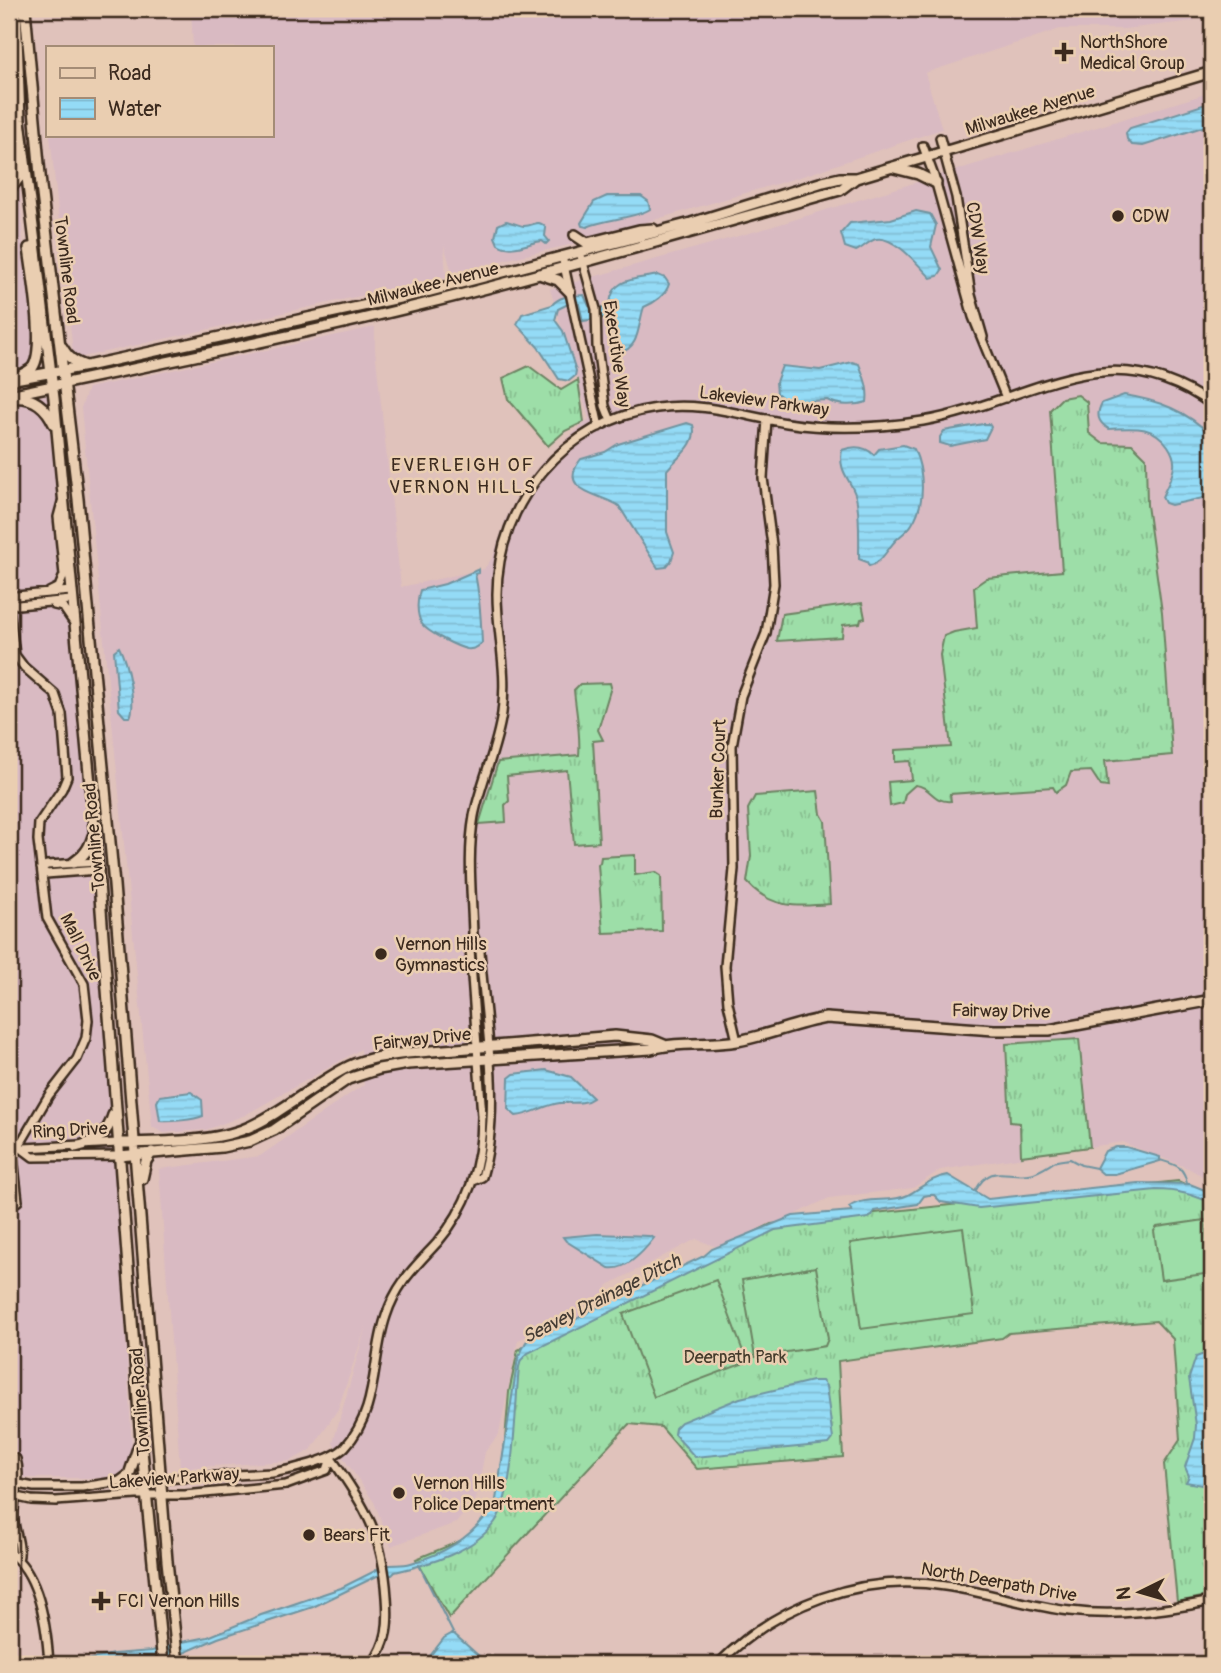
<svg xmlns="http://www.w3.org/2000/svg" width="1221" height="1673" font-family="Pangolin,sans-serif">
	<defs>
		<pattern id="grass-tufts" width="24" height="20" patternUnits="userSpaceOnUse" patternTransform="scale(1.75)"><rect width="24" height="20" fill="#9ddea8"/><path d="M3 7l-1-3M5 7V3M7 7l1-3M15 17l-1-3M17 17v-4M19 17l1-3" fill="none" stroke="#88bf90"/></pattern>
		<pattern id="water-rules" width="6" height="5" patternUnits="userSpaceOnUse" patternTransform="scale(1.75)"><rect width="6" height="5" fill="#94dbf6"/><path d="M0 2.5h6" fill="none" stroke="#80bcd2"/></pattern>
	</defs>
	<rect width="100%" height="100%" fill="#e0c2bb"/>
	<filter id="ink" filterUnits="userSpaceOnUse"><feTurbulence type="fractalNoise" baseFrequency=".0143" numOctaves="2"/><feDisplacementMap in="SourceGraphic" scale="14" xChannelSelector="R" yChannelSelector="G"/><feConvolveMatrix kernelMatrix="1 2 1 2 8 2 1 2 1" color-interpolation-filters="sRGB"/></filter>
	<g filter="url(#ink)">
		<path fill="#d9bac2" d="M191 9H1193L1194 21 1124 29H1060L925 73 942 129 800 177 569 245 452 272 444 245 446 277 82 357 73 352 50 135H271V47H193Z
			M9 22H11L23 249 36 355 29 365 9 370Z
			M1212 92V1181L1188 1168 1122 1142 940 1170 913 1188 829 1198 722 1249 696 1239 608 1285 593 1312 518 1340 499 1434 485 1452 476 1499 456 1523 391 1546 374 1502 333 1443 366 1326 338 1409 311 1450 290 1461 180 1468 159 1169 260 1156 363 1085 364 1088 361 1049 245 1115 206 1130 164 1133 152 1127 81 408 88 388 375 327V349L401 587 484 569 493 557 506 518 521 490 541 463 589 419 550 289 767 228Z
			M50 394 95 869 119 1213 133 1467 120 1478H28L9 1472V1216L13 1214 9 1213V403Z"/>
		<path fill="url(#grass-tufts)" stroke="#6c8463" stroke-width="2" d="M529 366 561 390 578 380 584 422 565 431 548 446 508 399 503 378Z
			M1078 395 1087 402 1089 433 1102 443 1132 444 1146 458 1147 505 1162 612 1172 755 1105 761 1108 787 1101 786 1091 771 1071 772 1066 785 1056 792 1053 787 950 794 951 801C933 803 931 786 915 785L905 794 903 803 890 806 888 782 912 780 910 761 895 762V750L951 747 940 655 944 636 954 632 977 628 974 587 987 578 1062 571 1050 410 1062 398Z
			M862 603 865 618 861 619 860 623 843 625 842 637 777 641 782 614Z
			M610 683 611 687 598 730 603 740 593 741 599 842 574 844 567 770 507 776 509 801 505 805 506 822 479 824 498 762 579 755C581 734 576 712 574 690L580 684Z
			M818 791 821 814 825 821 830 904C798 907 771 909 747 882L751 856 748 809 755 796Z
			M635 855V875L655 872 661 876 662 931 603 933 598 864 600 863 601 857Z
			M1079 1039 1090 1147 1021 1156 1020 1123 1010 1122 1006 1044Z
			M1178 1181 1212 1197V1595L1177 1602 1164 1464 1180 1440 1173 1339 1156 1321 1009 1333 1002 1338 838 1361 843 1457 697 1469 661 1427 629 1424 449 1618 416 1559 470 1537 490 1519 500 1500 509 1392 518 1350 771 1224Z"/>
		<path fill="#9ddea8" stroke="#6c8463" stroke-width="2" d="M1205 1220 1212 1273 1161 1280 1154 1231 1157 1227Z
			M963 1228 974 1314 861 1329 850 1243Z
			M816 1267 828 1339 825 1346 755 1357 742 1280Z
			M716 1280 747 1362 654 1397 623 1314Z"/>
		<path fill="url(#water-rules)" stroke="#7094a0" stroke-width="2" d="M1212 102V124L1143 146 1132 145 1127 139 1126 133 1130 128Z
			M607 196H641L648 201 650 209C637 218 604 219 587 227L582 226 581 223 594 202Z
			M916 211 930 214 936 225 931 247 942 270 938 276 931 278C919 266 894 235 876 239 869 241 863 248 856 251L845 247 841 233 850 223 891 219Z
			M506 221C512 222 520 226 524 226 535 226 537 218 546 228L545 236 549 241 546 244 542 241C527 243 512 253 498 244L495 237 498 225Z
			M658 275 665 278 669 284C666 295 654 303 644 307 638 323 640 350 619 352L614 348 613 327 610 319 602 318 583 321 579 304 566 305 558 309 555 320 563 331 576 371 575 376 569 381 559 379 538 347 517 324 522 314 552 305C560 295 573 296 584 295L589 306 601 308 610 304C612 277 635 280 658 275Z
			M852 362 859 364C864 377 869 388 867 402 855 406 838 406 827 400L787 402 777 393 776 382 782 366 820 370Z
			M1124 395C1158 400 1187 411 1212 436V496L1171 505 1165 503 1162 497C1166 487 1173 477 1174 466 1175 458 1172 452 1168 446 1153 424 1132 428 1109 429 1097 422 1096 414 1102 403Z
			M687 423 693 425C699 444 677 457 667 470V532L674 552 671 561 666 567 658 568 619 506C603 494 555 492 581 459L605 452 618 444Z
			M983 424H989L991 427 985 439 950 446 940 443V437L944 431Z
			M903 445 914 449C924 472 926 502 912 524 908 531 902 534 896 540 887 549 882 563 869 566L867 562 859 559C859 541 860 521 857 502 854 481 837 474 842 450 853 446 865 446 874 455L879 449Z
			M479 569V573L475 574C480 596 481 619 482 643 478 647 474 650 467 649 457 647 427 632 422 624 416 615 417 599 420 590L445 584Z
			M119 647C126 660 137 704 130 717H125L119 710 114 651Z
			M546 1070 571 1077 593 1098C584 1105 571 1102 560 1103 544 1105 531 1115 516 1116L508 1109 509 1078 514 1074Z
			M191 1092 202 1100 203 1116C194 1120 170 1122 160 1121L157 1102 160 1096Z
			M1116 1147H1126L1160 1157V1161L1115 1174H1103L1096 1168 1105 1151Z
			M948 1175 988 1199 1138 1183 1190 1184 1212 1193V1203C1193 1195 1178 1190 1156 1190L979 1208 941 1202 934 1195H929L924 1196 918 1204 874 1211 872 1216 868 1218 775 1230 528 1353 521 1360 519 1367C515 1404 515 1494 495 1522 473 1552 430 1564 395 1572L392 1575 377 1576 313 1607 218 1638 158 1664H70L113 1654 152 1651 182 1642 208 1637 261 1615 341 1588 375 1571C385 1561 398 1567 411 1563 447 1553 478 1534 496 1500L518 1358 526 1342 534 1336 566 1325 601 1305 704 1256 712 1249 793 1216 852 1211 849 1207C866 1195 890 1204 908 1195 921 1188 932 1177 948 1175Z
			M597 1234 649 1236 654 1238C644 1251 626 1271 609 1268L566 1241 563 1237Z
			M1212 1351V1487L1186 1482 1189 1476 1185 1467 1195 1438 1196 1425 1189 1378 1196 1357Z
			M812 1381H822L826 1386 833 1439 829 1444 695 1457 674 1434 675 1428 681 1422 740 1398Z
			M453 1633 488 1664H414L430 1656 444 1638Z"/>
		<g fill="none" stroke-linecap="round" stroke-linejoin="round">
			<path stroke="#7094a0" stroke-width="2" d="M1160 1160C1176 1165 1184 1166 1187 1184
				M976 1190C991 1163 1005 1177 1029 1174 1038 1173 1046 1167 1054 1162 1059 1160 1065 1160 1070 1159L1081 1165 1096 1168
				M419 1565 453 1633"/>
			<g stroke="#3b2a1e" stroke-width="12">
				<path id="minor" d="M940 138 956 197 971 295 983 337
					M923 146 934 176 973 317 1006 398
					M580 252 596 309 597 346 605 406 611 421
					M562 256 599 427
					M49 592 59 587 64 575 58 517 62 502
					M9 600 16 596 71 591
					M9 601 18 605 71 600
					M54 605 63 607 74 623
					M9 606 15 655 24 667 55 694 62 714 67 777 62 789 39 823 38 840 47 918 84 984 88 1020 86 1038 77 1059 49 1095 13 1156 18 1201 9 1207
					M41 868 47 865 97 862
					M42 869 46 874 98 870
					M473 935C472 895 467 856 474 816 481 781 497 749 502 713 508 669 497 636 497 594 497 503 566 420 657 408 702 401 743 416 787 423 832 430 878 428 923 421 1028 403 1107 329 1212 405
					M737 1041 728 1003 725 966 734 869 732 746 741 696 766 633 774 584 772 545 763 478 767 419
					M9 1139 33 1157 119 1156
					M24 1148 118 1143
					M331 1458C366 1507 383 1536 387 1597 389 1623 388 1643 372 1664
					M16 1459C22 1479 12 1500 14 1521 15 1534 22 1547 18 1560
					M9 1471 16 1459
					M9 1482 34 1487H82L121 1481 272 1473C291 1470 333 1460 345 1447 379 1410 371 1360 386 1316 397 1283 414 1268 437 1243 468 1207 482 1164 482 1116L470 949 473 935 480 951C485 1020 502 1110 482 1177L475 1180
					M9 1495 31 1500 56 1501 136 1495H185L286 1485 327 1470 331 1458
					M9 1547 11 1554C40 1575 47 1631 49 1664
					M718 1664C776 1605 862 1572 945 1586 987 1592 1027 1606 1070 1611 1118 1617 1165 1610 1212 1601"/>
			</g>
			<g stroke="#3b2a1e" stroke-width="14">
				<path id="major" d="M16 9 20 120 54 398 98 870 141 1440 163 1664
					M25 9 41 186 78 499 114 885 167 1561 178 1664
					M894 168 918 174 936 183
					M9 190 19 178 16 128
					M575 235 587 243 639 230 653 229
					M542 275 558 280 570 292
					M62 347C68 358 74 362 86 366
					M19 376C24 373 30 371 33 367 46 348 32 272 29 248
					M9 380 87 366 427 292 691 223 823 182 840 178H856L1212 72
					M9 395C150 365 292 337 432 302 569 268 704 228 840 190L856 178
					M14 398C34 396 46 407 54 424
					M73 863C84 856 89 849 93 836
					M118 1143C155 1142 213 1143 247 1128 282 1113 310 1087 344 1069 363 1058 386 1056 407 1053L615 1036 652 1040 664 1045
					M76 1147C96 1142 108 1134 113 1115
					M119 1156 222 1147 250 1141 274 1130 348 1079 379 1069 408 1064 651 1049C679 1041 709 1046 737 1041 767 1036 795 1023 826 1018L994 1030H1049L1212 1000
					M142 1179 146 1161 152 1152
					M121 1481 129 1475 139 1445"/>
			</g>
			<use href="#minor" stroke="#eaceb1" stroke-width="7"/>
			<use href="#major" stroke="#eaceb1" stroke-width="9"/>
		</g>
	</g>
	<g fill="#3b2a1e" stroke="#eaceb1" stroke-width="2.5">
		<path d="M1060.5 41.5h7v7h7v7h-7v7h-7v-7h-7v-7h7z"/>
		<circle cx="1118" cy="216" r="7"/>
		<circle cx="381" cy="954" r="7"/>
		<circle cx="399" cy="1493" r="7"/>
		<circle cx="309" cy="1535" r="7"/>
		<path d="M97.5 1590.5h7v7h7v7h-7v7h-7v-7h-7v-7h7z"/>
	</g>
	<g text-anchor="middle" stroke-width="5" stroke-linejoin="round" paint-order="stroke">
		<g font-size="18" fill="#3b2a1e" stroke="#eaceb1" text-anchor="start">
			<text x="1080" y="48">NorthShore<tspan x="1080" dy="21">Medical Group</tspan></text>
			<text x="1132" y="222">CDW</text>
			<text x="395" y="950">Vernon Hills<tspan x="395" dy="21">Gymnastics</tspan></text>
			<text x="413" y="1489">Vernon Hills<tspan x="413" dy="21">Police Department</tspan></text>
			<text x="323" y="1541">Bears Fit</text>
			<text x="117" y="1607">FCI Vernon Hills</text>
		</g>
		<g font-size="18" fill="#3b2a1e" stroke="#eaceb1">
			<text transform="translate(1030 110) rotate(-17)" y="6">Milwaukee Avenue</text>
			<text transform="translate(978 238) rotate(81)" y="6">CDW Way</text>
			<text transform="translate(67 270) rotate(83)" y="6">Townline Road</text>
			<text transform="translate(433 284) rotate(-14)" y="6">Milwaukee Avenue</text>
			<text transform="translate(617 354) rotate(82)" y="6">Executive Way</text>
			<text transform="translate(764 401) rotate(8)" y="6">Lakeview Parkway</text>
			<text transform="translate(718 769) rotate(-88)" y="6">Bunker Court</text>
			<text transform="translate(94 837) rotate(-95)" y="6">Townline Road</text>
			<text transform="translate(81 947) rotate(64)" y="6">Mall Drive</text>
			<text transform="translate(1001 1011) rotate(1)" y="6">Fairway Drive</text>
			<text transform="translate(422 1039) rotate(-6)" y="6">Fairway Drive</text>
			<text transform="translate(70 1130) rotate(-3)" y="6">Ring Drive</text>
			<text transform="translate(140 1402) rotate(-94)" y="6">Townline Road</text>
			<text transform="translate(174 1478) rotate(-4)" y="6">Lakeview Parkway</text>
			<text transform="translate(999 1582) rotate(10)" y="6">North Deerpath Drive</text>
		</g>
		<g font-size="18" fill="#453c2c" stroke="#eaceb1">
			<text x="735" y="1363">Deerpath Park</text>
		</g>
		<g font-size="19" letter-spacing="2" fill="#3b2a1e" stroke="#eaceb1">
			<text x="463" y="471">EVERLEIGH OF<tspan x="463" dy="22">VERNON HILLS</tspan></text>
		</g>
		<g font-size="19" font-style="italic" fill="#443c34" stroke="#eaceb1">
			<text transform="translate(601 1298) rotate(-27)" y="7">Seavey Drainage Ditch</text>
		</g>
	</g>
	<rect width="1221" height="1673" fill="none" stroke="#eaceb1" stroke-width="35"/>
	<rect x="18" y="18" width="1186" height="1638" fill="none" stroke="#3b2a1e" stroke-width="2.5" filter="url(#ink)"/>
	<rect x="46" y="46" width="228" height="91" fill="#eaceb1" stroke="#a48c76" stroke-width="2"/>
	<rect x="60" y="68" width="35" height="10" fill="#eaceb1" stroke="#a48c76" stroke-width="2"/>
	<text x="108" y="80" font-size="21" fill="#3b2a1e">Road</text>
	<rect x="60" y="98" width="35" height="21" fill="url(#water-rules)" stroke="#a48c76" stroke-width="2"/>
	<text x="108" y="116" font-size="21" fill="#3b2a1e">Water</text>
	<g transform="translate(1140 1592) rotate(265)" stroke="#eaceb1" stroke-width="5" paint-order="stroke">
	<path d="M0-5L12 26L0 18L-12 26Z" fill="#3b2a1e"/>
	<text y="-10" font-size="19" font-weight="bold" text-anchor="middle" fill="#3b2a1e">N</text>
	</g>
</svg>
